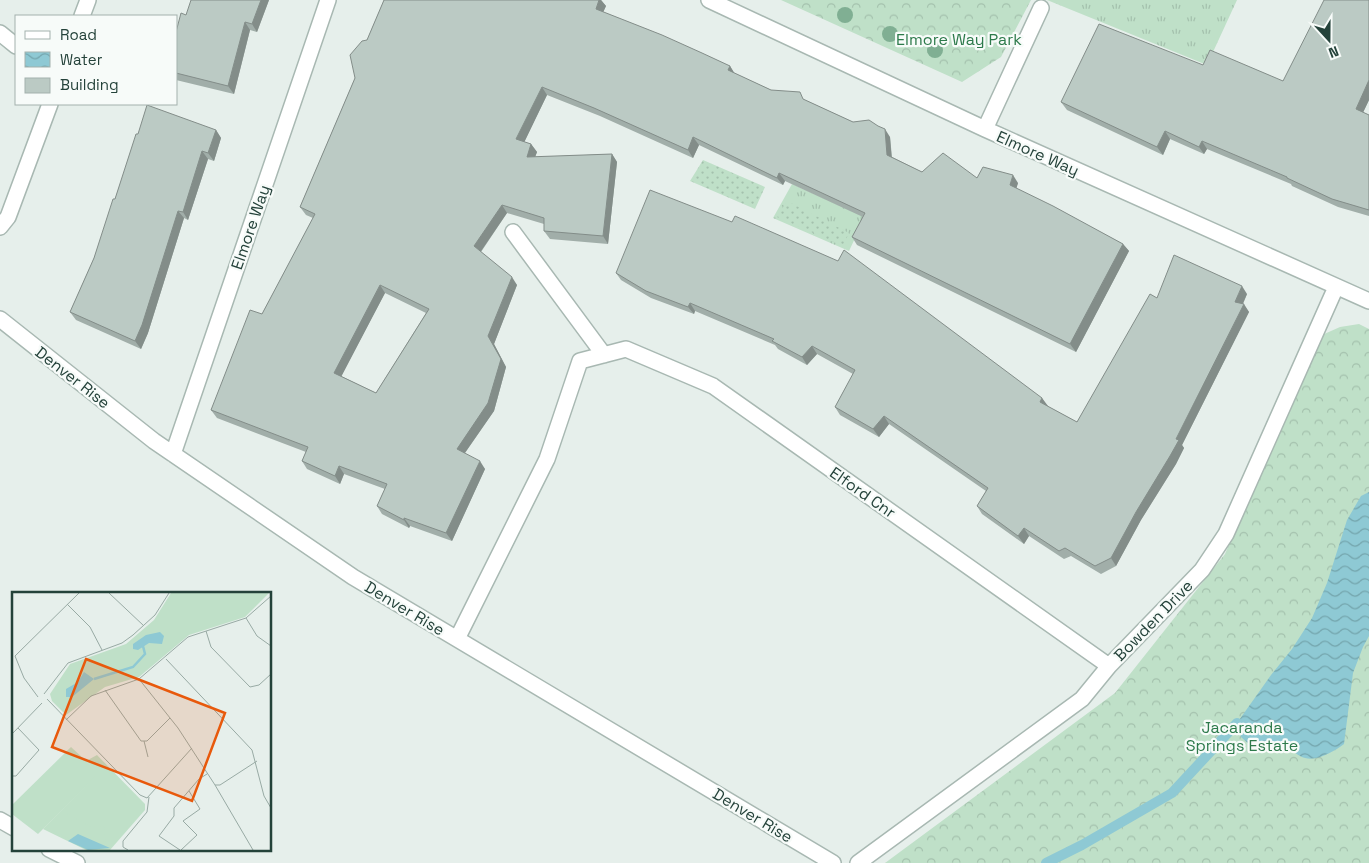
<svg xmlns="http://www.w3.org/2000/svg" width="1369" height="863" font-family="'Space Grotesk',sans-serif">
	<defs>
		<pattern id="grass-tufts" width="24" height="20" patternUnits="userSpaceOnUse" patternTransform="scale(1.25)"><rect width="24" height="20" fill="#bfe0c8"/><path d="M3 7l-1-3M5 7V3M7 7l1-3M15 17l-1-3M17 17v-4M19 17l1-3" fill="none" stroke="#a4c1ad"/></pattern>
		<pattern id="forest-crowns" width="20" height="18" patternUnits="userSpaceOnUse" patternTransform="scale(1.25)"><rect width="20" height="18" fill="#bfe0c8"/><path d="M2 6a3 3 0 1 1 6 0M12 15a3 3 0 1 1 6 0" fill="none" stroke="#a4c1ad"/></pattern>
		<pattern id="garden-dots" width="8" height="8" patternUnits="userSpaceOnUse" patternTransform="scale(1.25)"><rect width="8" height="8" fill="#bfe0c8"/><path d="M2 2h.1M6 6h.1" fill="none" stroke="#a4c1ad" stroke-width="1.8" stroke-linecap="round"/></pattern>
		<pattern id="water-waves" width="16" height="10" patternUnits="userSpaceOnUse" patternTransform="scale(1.25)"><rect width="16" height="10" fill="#8ec9d4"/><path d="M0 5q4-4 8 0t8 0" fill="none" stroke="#74a5ad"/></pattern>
	</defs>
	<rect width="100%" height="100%" fill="#e6efeb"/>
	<path fill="url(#grass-tufts)" d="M1047 0H1237L1207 65Z
		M792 184 865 217 849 251 773 218Z"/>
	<path fill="url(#forest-crowns)" d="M781 0H1031L1001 57 962 82Z
		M1359 324 1369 329V863H885L1115 693 1225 554 1310 355 1322 335 1340 327Z"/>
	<path fill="url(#garden-dots)" d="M703 160 765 187 755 209 690 181Z
		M787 201 849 233 843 246 777 217Z"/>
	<path fill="url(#water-waves)" d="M1369 492V636L1363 647 1353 673 1344 744C1333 752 1314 764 1300 756 1292 751 1288 747 1279 744 1273 743 1259 746 1251 746L1241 737 1237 723 1271 675 1292 649 1312 618 1327 583 1347 520 1361 496Z"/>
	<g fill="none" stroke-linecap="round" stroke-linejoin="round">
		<path stroke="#8ec9d4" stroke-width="10" d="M1046 863 1082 845 1172 793 1237 723"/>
		<g stroke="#a8b8b2" stroke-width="18">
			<path id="street" d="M709 0 985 129 1369 301
				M82 16 88 0
				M0 33 16 46
				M985 129 1041 8
				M0 227 8 217 50 104
				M513 232 604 355
				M0 319 154 441 353 577 833 863
				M173 454 328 0
				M457 639 547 459 580 361 626 349 713 386 1109 666
				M0 820 14 828
				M49 849 77 863
				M858 863 1082 699 1109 666 1202 570 1226 534 1336 287"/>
		</g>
		<use href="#street" stroke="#fff" stroke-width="15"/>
	</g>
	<g fill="#80af93">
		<circle cx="845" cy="15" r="8"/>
		<circle cx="890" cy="34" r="8"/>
		<circle cx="935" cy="50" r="8"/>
	</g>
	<path fill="#a1aea9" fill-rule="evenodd" d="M269 0 257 32 250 30 234 94 176 80V32L186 15Z
		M384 0H601L606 6 603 12 730 66 734 73 771 90 805 100 853 122 890 137 892 157 922 172 1018 183 1016 188 1123 244 1129 251 1076 352 857 245 852 237 863 217 785 181 783 185 699 145 693 158 600 116 547 95 524 142 531 144 537 152 535 157 612 154 617 162 608 244 550 239 544 231V224L507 213 481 252 517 285 494 344 506 367 494 411 465 453 485 469 452 541 410 526 409 528 382 514 377 506 385 489 344 474 340 484 307 469 302 461 306 452 217 418 211 410 313 218 306 215 300 207 355 78 367 40ZM385 293 426 313 376 393 341 376Z
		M1369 0V100L1363 112 1369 115V216L1338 207 1292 186 1291 184 1207 149 1204 154 1170 139 1163 155 1067 110 1061 102 1203 65 1283 81Z
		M216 130 221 138 214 161 208 159 188 220 184 218 148 333 141 349 76 320 70 312 94 258 138 134Z
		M616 273 1042 398 1047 406 1077 422 1157 298 1247 294 1243 304 1249 312 1182 445 1184 448 1176 464 1141 520 1116 566 1101 574 1071 556 1064 559 1029 536 1024 544 982 514 977 506 986 491 889 424 879 437 840 415 835 407 853 374 817 354 807 365 778 349 775 345 695 311 694 314 651 298 621 280Z"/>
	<path fill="#838d89" d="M261 0H269L257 32 252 24Z
		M599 0H601L606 6 601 17 596 9Z
		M245 22 250 30 234 94 228 86Z
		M730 66 735 74 728 70Z
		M1369 80V100L1361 117 1356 109Z
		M542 87 547 95 522 147 516 139Z
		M885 129 890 137 892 163 887 155Z
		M216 130 221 138 214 161 208 153Z
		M1165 131 1170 139 1163 155 1157 147Z
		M693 137 699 145 693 158 688 150Z
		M1202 141 1207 149 1204 154 1199 147Z
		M531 144 537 152 532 165 527 157Z
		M202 151 208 159 188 220 183 212Z
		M612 154 617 162 608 244 603 236Z
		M779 173 785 181 783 185 777 178Z
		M1013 175 1018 183 1015 193 1010 185Z
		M502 205 507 213 479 254 474 246Z
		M178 211 184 218 148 333 141 349 135 341Z
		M1123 244 1129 251 1076 352 1070 344Z
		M512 277 517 285 494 344 506 367 494 411 462 457 457 449 488 336Z
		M380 285 385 293 339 381 334 373Z
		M1242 286 1247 294 1240 310 1235 302Z
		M690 303 695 311 694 314 688 307Z
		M1244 304 1249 312 1182 445 1184 448 1176 464 1141 520 1116 566 1111 558 1176 439Z
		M812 346 817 354 807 365 802 357Z
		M1042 398 1048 406 1045 410 1040 402Z
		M884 416 889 424 879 437 873 429Z
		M480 461 485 469 452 541 446 533Z
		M339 466 344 474 340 484 335 476Z
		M404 518 410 526 409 528 404 520Z
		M1024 528 1029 536 1024 544 1018 536Z"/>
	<path fill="#bbcac4" stroke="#838d89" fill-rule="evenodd" d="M191 0H261L252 24 245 22 228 86 176 73V32L181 13 186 15Z
		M384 0H599L596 9 662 35 702 53 730 66 728 70 771 90 800 92 803 99 853 122 869 120 878 126 885 129 887 155 922 172 943 153 977 178 983 167 1013 175 1010 185 1053 206 1123 244 1070 344 852 237 865 213 779 173 777 178 693 137 688 150 594 108 542 87 516 139 531 144 527 157 612 154 603 236 544 231V218L502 205 474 246 512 277 488 336 501 359 488 403 457 449 480 461 446 533 404 518V520L377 506 387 484 339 466 335 476 302 461 308 447 211 410 250 310 262 314 315 214 300 207 355 78 350 55 362 41 367 40ZM380 285 429 309 376 393 334 373Z
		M1324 0H1369V80L1356 109 1369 115V210L1332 199 1287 178V177L1202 141 1199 147 1165 131 1157 147 1061 102 1099 24 1203 65 1210 50 1283 81Z
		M147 105 216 130 208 153 202 151 183 212 178 211 142 325 135 341 70 312 94 258 113 199H115L136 134H138Z
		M650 190 732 222 735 216 838 261 844 250 1042 398 1040 402 1077 422 1150 294 1157 298 1174 255 1242 286 1235 302 1244 304 1176 439 1179 440 1170 456 1136 512 1111 558 1095 566 1065 548 1059 551 1024 528 1018 536 977 506 988 488 884 416 873 429 835 407 855 370 812 346 802 357 772 341 774 339 690 303 688 307 646 291 616 273Z"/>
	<g text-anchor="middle" stroke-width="4.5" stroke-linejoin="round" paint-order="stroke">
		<g font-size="16" fill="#2d7a4b" stroke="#f7fbf9">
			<text x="959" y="45">Elmore Way Park</text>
			<text x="1242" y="733">Jacaranda<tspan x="1242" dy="18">Springs Estate</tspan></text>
		</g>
		<g font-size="16" fill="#24423a" stroke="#f7fbf9">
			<text transform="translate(1038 153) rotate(24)" y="6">Elmore Way</text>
			<text transform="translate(250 227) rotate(-71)" y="6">Elmore Way</text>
			<text transform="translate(73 377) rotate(38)" y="6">Denver Rise</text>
			<text transform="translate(863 492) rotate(35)" y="6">Elford Cnr</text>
			<text transform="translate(405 608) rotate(31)" y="6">Denver Rise</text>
			<text transform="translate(1153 620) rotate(-46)" y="6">Bowden Drive</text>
			<text transform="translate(753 815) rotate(31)" y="6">Denver Rise</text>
		</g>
	</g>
	<g transform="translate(12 592)">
		<rect width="259" height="259" fill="#e6efeb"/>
		<path d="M59 155 87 181 26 242 0 222V213Z" fill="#bfe0c8"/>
		<path d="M159 1H257L233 25 177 43 127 85 93 95 54 123 40 109 38 102 58 72 114 52 142 28ZM85 163 133 212V218L98 258H74L31 237 86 181 74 169Z" fill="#bfe0c8"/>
		<path d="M52 220 79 235 92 234 94 258H78L37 236Z" fill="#bfe0c8"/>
		<path d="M148 40 152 44 150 52 137 51 126 58 121 57V52L134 43ZM72 80 82 87 60 105H54V97L66 90ZM66 242 98 256 76 258 56 249Z" fill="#8ec9d4"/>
		<path fill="none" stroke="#8ec9d4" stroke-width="2.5" d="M82 87 121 75 133 62 131 54"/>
		<path fill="none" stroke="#98aaa4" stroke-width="1" d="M97 1 132 34M55 12 78 35 90 58M234 26 245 44 259 54M194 39 199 55 238 95 247 93 259 82M154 67 240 158 252 204 259 216M127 87 166 136 203 193H208L245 169M93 98 129 149H135L158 126M32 102 56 71 110 51 121 43 143 23 157 1M26 105 12 86 3 64 67 1M35 107 128 203 135 206 180 156M54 128 79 104 127 87 176 45 234 26 259 4M0 142 30 111M132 149 136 165M0 184H4L27 158 6 136M203 193 241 258M116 258 111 255V249L135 220 137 205M168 258 147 244 162 224V216L187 187 195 182M169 258 185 243 171 229 188 217 177 199"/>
		<path fill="#e8590c" fill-opacity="0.15" stroke="#e8590c" stroke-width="2.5" d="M74 67 213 121 180 209 40 155Z"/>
		<rect width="259" height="259" fill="none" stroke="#24423a" stroke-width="2.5"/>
	</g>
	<rect x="15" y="15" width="162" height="90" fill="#f7fbf9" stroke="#a3b1ad"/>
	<rect x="25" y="31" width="25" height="8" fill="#ffffff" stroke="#a3b1ad"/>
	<text x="60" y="40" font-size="15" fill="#24423a">Road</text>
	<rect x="25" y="52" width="25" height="15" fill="url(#water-waves)" stroke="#a3b1ad"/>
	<text x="60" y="65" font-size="15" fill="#24423a">Water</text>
	<rect x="25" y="78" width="25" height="15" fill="#bbcac4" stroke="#a3b1ad"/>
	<text x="60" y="90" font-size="15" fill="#24423a">Building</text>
	<g transform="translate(1329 40) rotate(159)" stroke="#f7fbf9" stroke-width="4" paint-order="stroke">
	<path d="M0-4L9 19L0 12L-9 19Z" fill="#24423a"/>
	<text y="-8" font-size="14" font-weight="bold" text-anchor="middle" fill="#24423a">N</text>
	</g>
</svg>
